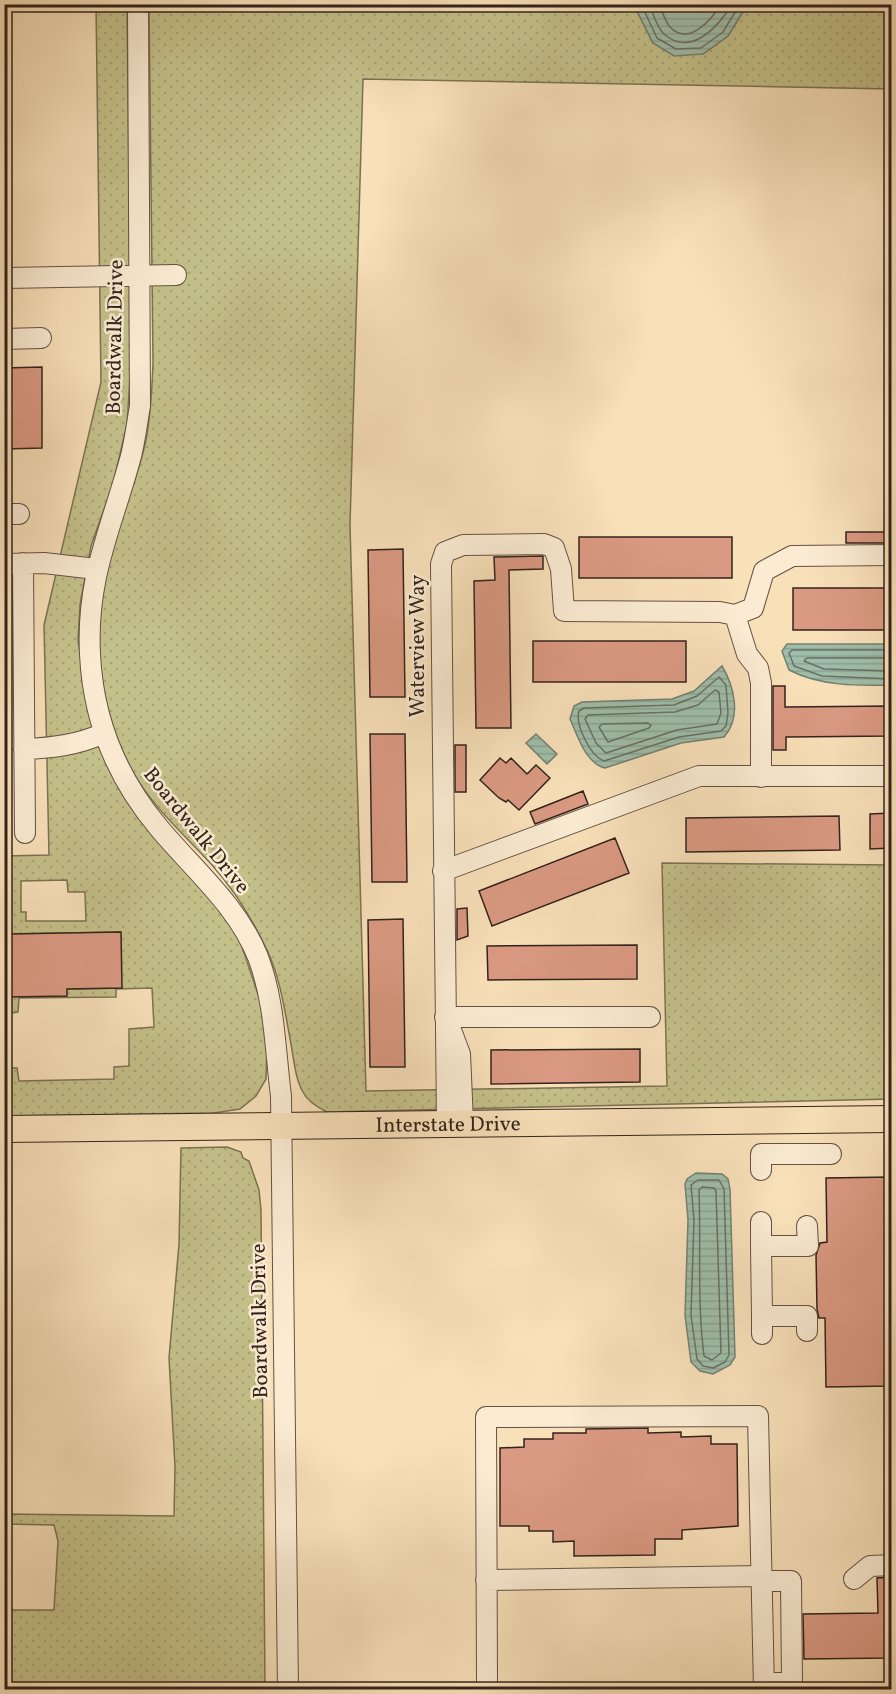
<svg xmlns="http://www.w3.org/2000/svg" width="896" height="1694" font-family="Vollkorn,serif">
	<defs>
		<pattern id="grass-dots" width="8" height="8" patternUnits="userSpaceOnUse" patternTransform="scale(1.5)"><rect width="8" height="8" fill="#c4c08a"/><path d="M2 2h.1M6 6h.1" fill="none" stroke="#a9a576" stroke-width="1.8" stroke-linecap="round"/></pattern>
		<pattern id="water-rules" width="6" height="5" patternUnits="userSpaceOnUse" patternTransform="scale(1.5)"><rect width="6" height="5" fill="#9fbeaa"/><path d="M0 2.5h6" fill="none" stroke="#89a392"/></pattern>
	</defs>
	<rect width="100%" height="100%" fill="#f8e0b9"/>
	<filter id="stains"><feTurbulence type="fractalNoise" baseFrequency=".00333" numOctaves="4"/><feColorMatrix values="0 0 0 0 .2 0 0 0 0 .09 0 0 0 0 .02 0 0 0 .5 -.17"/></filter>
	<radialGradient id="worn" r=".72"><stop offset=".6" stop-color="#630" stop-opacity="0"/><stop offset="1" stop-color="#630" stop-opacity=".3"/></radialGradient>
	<path fill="url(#grass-dots)" stroke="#7c7253" stroke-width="1.5" fill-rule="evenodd" d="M96 5H127L131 363 127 424 113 484 91 546 80 605 78 641 93 731 120 790 161 843 223 912 240 941 261 1003 267 1044 266 1079 256 1096 240 1109 214 1113 5 1116V1068H17L19 1081 114 1079V1067L129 1066V1029L154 1027 152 988 116 989V997L19 998 18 1012 5 1014 4 856 49 855 44 625 101 382ZM67 880 68 892H85L86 921H26V912H21V881ZM120 932 121 988 67 989 66 996H10L9 934Z
		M149 5H634L653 43 703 54 728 36 747 5H891V89L363 79 350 525 366 1091 667 1086 662 863 891 865V1099L327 1112C319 1108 307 1101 303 1092 295 1078 294 1060 291 1044 285 1013 281 981 268 952 253 920 235 891 212 865 184 834 154 809 133 772 97 706 89 624 110 552 122 514 138 478 146 440 151 414 152 389 153 363Z
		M227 1147 241 1152 243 1158 249 1161 259 1190 261 1210 265 1689 51 1690 26 1684 18 1689H5V1610H54L58 1541 54 1525 5 1524V1514L174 1516 175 1467 169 1358 179 1244 181 1148Z"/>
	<path fill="url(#water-rules)" stroke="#748071" stroke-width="1.5" d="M634 5H747L728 36 703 54 674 56 653 43Z
		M787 644H891V685C857 686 820 686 789 670L782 651Z
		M722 666C734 686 742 717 724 737L681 743 605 768C585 763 578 736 570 719L574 706 582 702 672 699 694 691Z
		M536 734 557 754 547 764 526 743Z
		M696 1173 722 1174 728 1179 730 1189 735 1357 730 1365 713 1374 700 1371 691 1362 685 1315 688 1220 685 1184 687 1179Z"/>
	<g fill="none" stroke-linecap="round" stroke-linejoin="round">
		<path stroke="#697063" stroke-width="1.5" d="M641 4 657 38 676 49 701 48 723 32 740 4
			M649 4C653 13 657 28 664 34 691 58 719 26 732 4
			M659 4C662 11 665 21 670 27 689 47 712 19 721 4
			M892 650H792L789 653 794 666 822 676 892 679
			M892 658H807L804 661 824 669 892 671
			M719 677 726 685 728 713 726 726 721 731 679 737 604 761C590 756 575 724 579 711L584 708 674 705 697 696Z
			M715 690 719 692 721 713 717 724 677 730 606 753 596 743 585 719 588 715 675 712 698 705Z
			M648 723 651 725 649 728 608 742 599 727 602 724Z
			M698 1180H719L724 1189 729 1355 725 1362 713 1368 703 1366 697 1359 691 1315 694 1220 691 1185Z
			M702 1187 714 1188 716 1191 721 1353 712 1360 704 1356C697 1301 701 1245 699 1190Z"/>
	</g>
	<path fill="#da9982" stroke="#33231c" stroke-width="1.5" d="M42 367V448L4 449V368Z
		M846 532H891V543H846Z
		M579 537H732V578H579Z
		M403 549 405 697H370L368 550Z
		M543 556V569L509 570 511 728H476L474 581 495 580 494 557Z
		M793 588H891V630H793Z
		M533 641H686V682H533Z
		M773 686H785V707L891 706V736L786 737V750H773Z
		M370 734H405L407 882H372Z
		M455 745H466V792H455Z
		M500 758 506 763 511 758 527 774 536 765 550 778 519 810 508 800 506 802 499 798 480 780Z
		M583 791 588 804 535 824 530 812Z
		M891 813V848L870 849V814Z
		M839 816 840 850 686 852V818Z
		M615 838 629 873 492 926 479 891Z
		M467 908 468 936 457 940V909Z
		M403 919 405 1067H370L368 920Z
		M121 932 122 988 67 989V996L10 997 8 934Z
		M637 945V979L488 980 487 946Z
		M640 1049V1082L491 1084V1050Z
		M891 1177V1386L826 1387 825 1318H819L817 1309 816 1255 820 1243 827 1242 826 1178Z
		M648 1428V1433L681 1432V1437L711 1436V1444H737L738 1526 682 1530V1539H655V1555L574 1556V1541L553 1542V1531H529V1526H500V1448L524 1447V1439H553V1433H586V1429Z
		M891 1577V1658L804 1659 803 1614 878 1613 877 1578Z"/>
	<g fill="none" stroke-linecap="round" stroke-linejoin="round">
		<g stroke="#645243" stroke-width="22">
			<path id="minor" d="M138 4 140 406C137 423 135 440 131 456 112 527 86 577 90 654 93 720 117 778 159 828 194 870 237 905 258 957 275 1002 275 1049 281 1096L288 1690
				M4 278 176 275
				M4 339 41 338
				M4 514H19
				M23 563 25 833
				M4 564 44 563 96 569
				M735 615 747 654 758 668 761 683V777
				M24 749C52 748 78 745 104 733
				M443 871 699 776H892
				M445 1017H650
				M451 1030 460 1054 463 1122
				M447 1122 441 564 445 552 463 545 544 544 554 548 561 569 564 611 720 612 735 615 753 608 764 571 792 556 892 555
				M761 1170V1154H831
				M761 1222V1246H808L807 1226
				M761 1246 762 1316
				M762 1334V1316H807V1331
				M854 1579 870 1566 892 1565
				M486 1580 762 1576
				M762 1581H791L792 1683H764
				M487 1681 486 1417 758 1416 764 1690"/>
		</g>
		<g stroke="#33231c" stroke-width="28">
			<g id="major">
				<path id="s1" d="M4 1129 892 1119"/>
			</g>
		</g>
		<use href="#minor" stroke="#faebd2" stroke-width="20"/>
		<use href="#major" stroke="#f8e0b9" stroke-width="26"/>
	</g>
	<g text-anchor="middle" stroke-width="5" stroke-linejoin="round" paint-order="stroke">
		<g font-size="21" fill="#33231c" stroke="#faebd2">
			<text transform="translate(114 337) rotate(-89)" y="7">Boardwalk Drive</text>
			<text transform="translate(417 646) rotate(-90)" y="7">Waterview Way</text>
			<text transform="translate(197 830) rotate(51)" y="7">Boardwalk Drive</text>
			<text dy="7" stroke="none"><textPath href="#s1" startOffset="444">Interstate Drive</textPath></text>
			<text transform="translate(259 1321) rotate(-91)" y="7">Boardwalk Drive</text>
		</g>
	</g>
	<rect width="896" height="1694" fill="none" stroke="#f8e0b9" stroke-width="24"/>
	<rect x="6" y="6" width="884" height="1682" fill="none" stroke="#33231c" stroke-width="3"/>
	<rect x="12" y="12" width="872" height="1670" fill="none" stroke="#33231c" stroke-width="1.5"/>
	<rect width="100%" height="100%" filter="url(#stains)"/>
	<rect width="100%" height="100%" fill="url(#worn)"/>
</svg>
